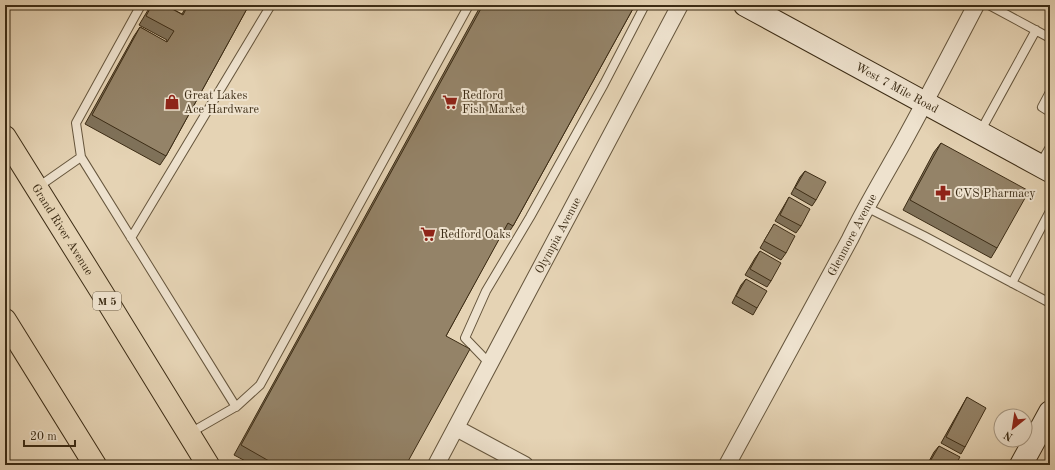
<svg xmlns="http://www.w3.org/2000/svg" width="1055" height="470" font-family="'Old Standard TT',serif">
	<rect width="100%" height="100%" fill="#e5d3b4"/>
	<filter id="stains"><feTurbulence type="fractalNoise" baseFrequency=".005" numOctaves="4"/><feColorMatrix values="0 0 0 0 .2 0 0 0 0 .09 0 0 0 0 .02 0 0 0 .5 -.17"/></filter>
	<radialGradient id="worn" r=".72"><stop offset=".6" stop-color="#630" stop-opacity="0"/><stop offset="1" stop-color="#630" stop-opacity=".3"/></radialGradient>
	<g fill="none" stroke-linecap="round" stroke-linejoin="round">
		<g stroke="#66563d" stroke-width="10">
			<path id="lane" d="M989 5 1050 38
				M1050 92 1042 107 1050 112
				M980 132 1036 30
				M81 157 236 407
				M1040 164 1050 147
				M38 187 81 157 76 123 141 5
				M866 207 924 236 1050 303
				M131 238 271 5
				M1012 283 1050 211
				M490 364 465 338 486 291 530 217 604 84 645 5
				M190 433 237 406 260 385 469 5"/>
		</g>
		<g stroke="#66563d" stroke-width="18">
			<g id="street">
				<path d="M456 428 525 465"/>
				<path id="s1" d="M436 465 680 5"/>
				<path id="s2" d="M727 465 850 239C865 208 883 178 900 148 926 101 951 53 976 5"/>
			</g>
		</g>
		<g stroke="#3c2c15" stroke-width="24">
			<g id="secondary">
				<path id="s3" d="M745 5 1050 171"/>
				<path d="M1021 465 1050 412"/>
			</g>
		</g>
		<g stroke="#3c2c15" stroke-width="24">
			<g id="primary">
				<path id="s4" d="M5 137 106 299 208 465"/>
				<path d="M5 320 95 465"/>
			</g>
		</g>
		<use href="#lane" stroke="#eee2ce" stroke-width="8"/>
		<use href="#street" stroke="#eee2ce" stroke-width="16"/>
		<use href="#secondary" stroke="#eee2ce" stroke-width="22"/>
		<use href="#primary" stroke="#e5d3b4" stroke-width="22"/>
	</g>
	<path fill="#7f7159" stroke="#3c2c15" d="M151 5H165L182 14 187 5H249L166 156 160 165 85 124 134 36 140 27 166 42 167 40 139 25Z
		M481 5H635L513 226 507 235 502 233 446 336 406 465H253L234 455Z
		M941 143 997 248 991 258 903 210 934 152Z
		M805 171 816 200 812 206 791 194 800 177Z
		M789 197 801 226 796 233 775 221 785 204Z
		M774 224 786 253 781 260 760 248 770 231Z
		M760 251 771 281 767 287 745 275 755 258Z
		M746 279 757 308 753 315 732 303 741 285Z
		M967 397 965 447 961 454 941 443 963 404Z
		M939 446 955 465H927L934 452Z"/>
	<path fill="#948368" stroke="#3c2c15" d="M152 5H165L183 15 188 5H249L166 156 92 115 140 27 167 42 174 31 146 16Z
		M483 5H635L513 226 508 223 446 336 470 349 406 465H276L241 445Z
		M941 143 1029 191 997 248 910 200Z
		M805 171 826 182 816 200 795 188Z
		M789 197 810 209 801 226 780 215Z
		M774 224 795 236 786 253 764 241Z
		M760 251 781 263 771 281 750 269Z
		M746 279 767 291 757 308 736 296Z
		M967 397 986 408 965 447 946 437Z
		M939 446 960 457 955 465H928Z"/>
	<defs>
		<g id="shop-bare" transform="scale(1.2)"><path d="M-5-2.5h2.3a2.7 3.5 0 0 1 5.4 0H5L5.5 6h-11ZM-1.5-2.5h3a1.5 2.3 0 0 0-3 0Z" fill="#8f2418" stroke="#eee2ce" stroke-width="2.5" paint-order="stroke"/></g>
		<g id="supermarket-bare" transform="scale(1.2)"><path d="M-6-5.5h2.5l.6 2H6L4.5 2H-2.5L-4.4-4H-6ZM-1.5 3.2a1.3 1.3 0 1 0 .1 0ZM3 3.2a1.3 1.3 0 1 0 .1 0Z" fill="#8f2418" stroke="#eee2ce" stroke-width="2.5" paint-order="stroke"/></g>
		<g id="pharmacy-bare" transform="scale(1.2)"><path d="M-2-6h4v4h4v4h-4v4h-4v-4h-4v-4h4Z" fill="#8f2418" stroke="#eee2ce" stroke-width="2.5" paint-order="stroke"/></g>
	</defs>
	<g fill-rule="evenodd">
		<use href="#shop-bare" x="172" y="102"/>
		<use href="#supermarket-bare" x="450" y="102"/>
		<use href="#pharmacy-bare" x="943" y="193"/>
		<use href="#supermarket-bare" x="428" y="234"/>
	</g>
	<g text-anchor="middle" stroke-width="4" stroke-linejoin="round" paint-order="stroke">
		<rect fill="#eee2ce" stroke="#71634c" stroke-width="1" x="93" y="292" width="28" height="18" rx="3"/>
		<g font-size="11" font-weight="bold" fill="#3c2c15">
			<text x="107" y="305">M 5</text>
		</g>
		<g font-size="12" fill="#3c2c15" stroke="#eee2ce">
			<text dy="4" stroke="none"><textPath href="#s3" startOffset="173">West 7 Mile Road</textPath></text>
			<text dy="4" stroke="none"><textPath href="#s4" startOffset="109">Grand River Avenue</textPath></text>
			<text dy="4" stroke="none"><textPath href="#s1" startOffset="260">Olympia Avenue</textPath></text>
			<text dy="4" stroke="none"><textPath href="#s2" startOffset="262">Glenmore Avenue</textPath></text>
		</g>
		<g font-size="12" fill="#3c2c15" stroke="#eee2ce" text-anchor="start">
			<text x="184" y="99">Great Lakes<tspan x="184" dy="14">Ace Hardware</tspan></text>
			<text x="462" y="99">Redford<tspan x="462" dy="14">Fish Market</tspan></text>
			<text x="955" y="197">CVS Pharmacy</text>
			<text x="440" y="238">Redford Oaks</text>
		</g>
	</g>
	<rect width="1055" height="470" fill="none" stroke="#e5d3b4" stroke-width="20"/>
	<rect x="6" y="6" width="1043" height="458" fill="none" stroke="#3c2c15" stroke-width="2"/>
	<rect x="10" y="10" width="1035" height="450" fill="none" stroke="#3c2c15"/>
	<g transform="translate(1013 428) rotate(210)"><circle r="19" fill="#eee2ce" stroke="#a79984"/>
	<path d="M0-3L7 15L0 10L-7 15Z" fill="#8f2418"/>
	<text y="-6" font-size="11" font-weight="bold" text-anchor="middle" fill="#3c2c15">N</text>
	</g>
	<path d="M24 440v6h51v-6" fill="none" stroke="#3c2c15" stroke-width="2"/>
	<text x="30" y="440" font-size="12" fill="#3c2c15" stroke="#eee2ce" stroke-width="3" paint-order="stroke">20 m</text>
	<rect width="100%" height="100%" filter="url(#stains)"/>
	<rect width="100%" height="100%" fill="url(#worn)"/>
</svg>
